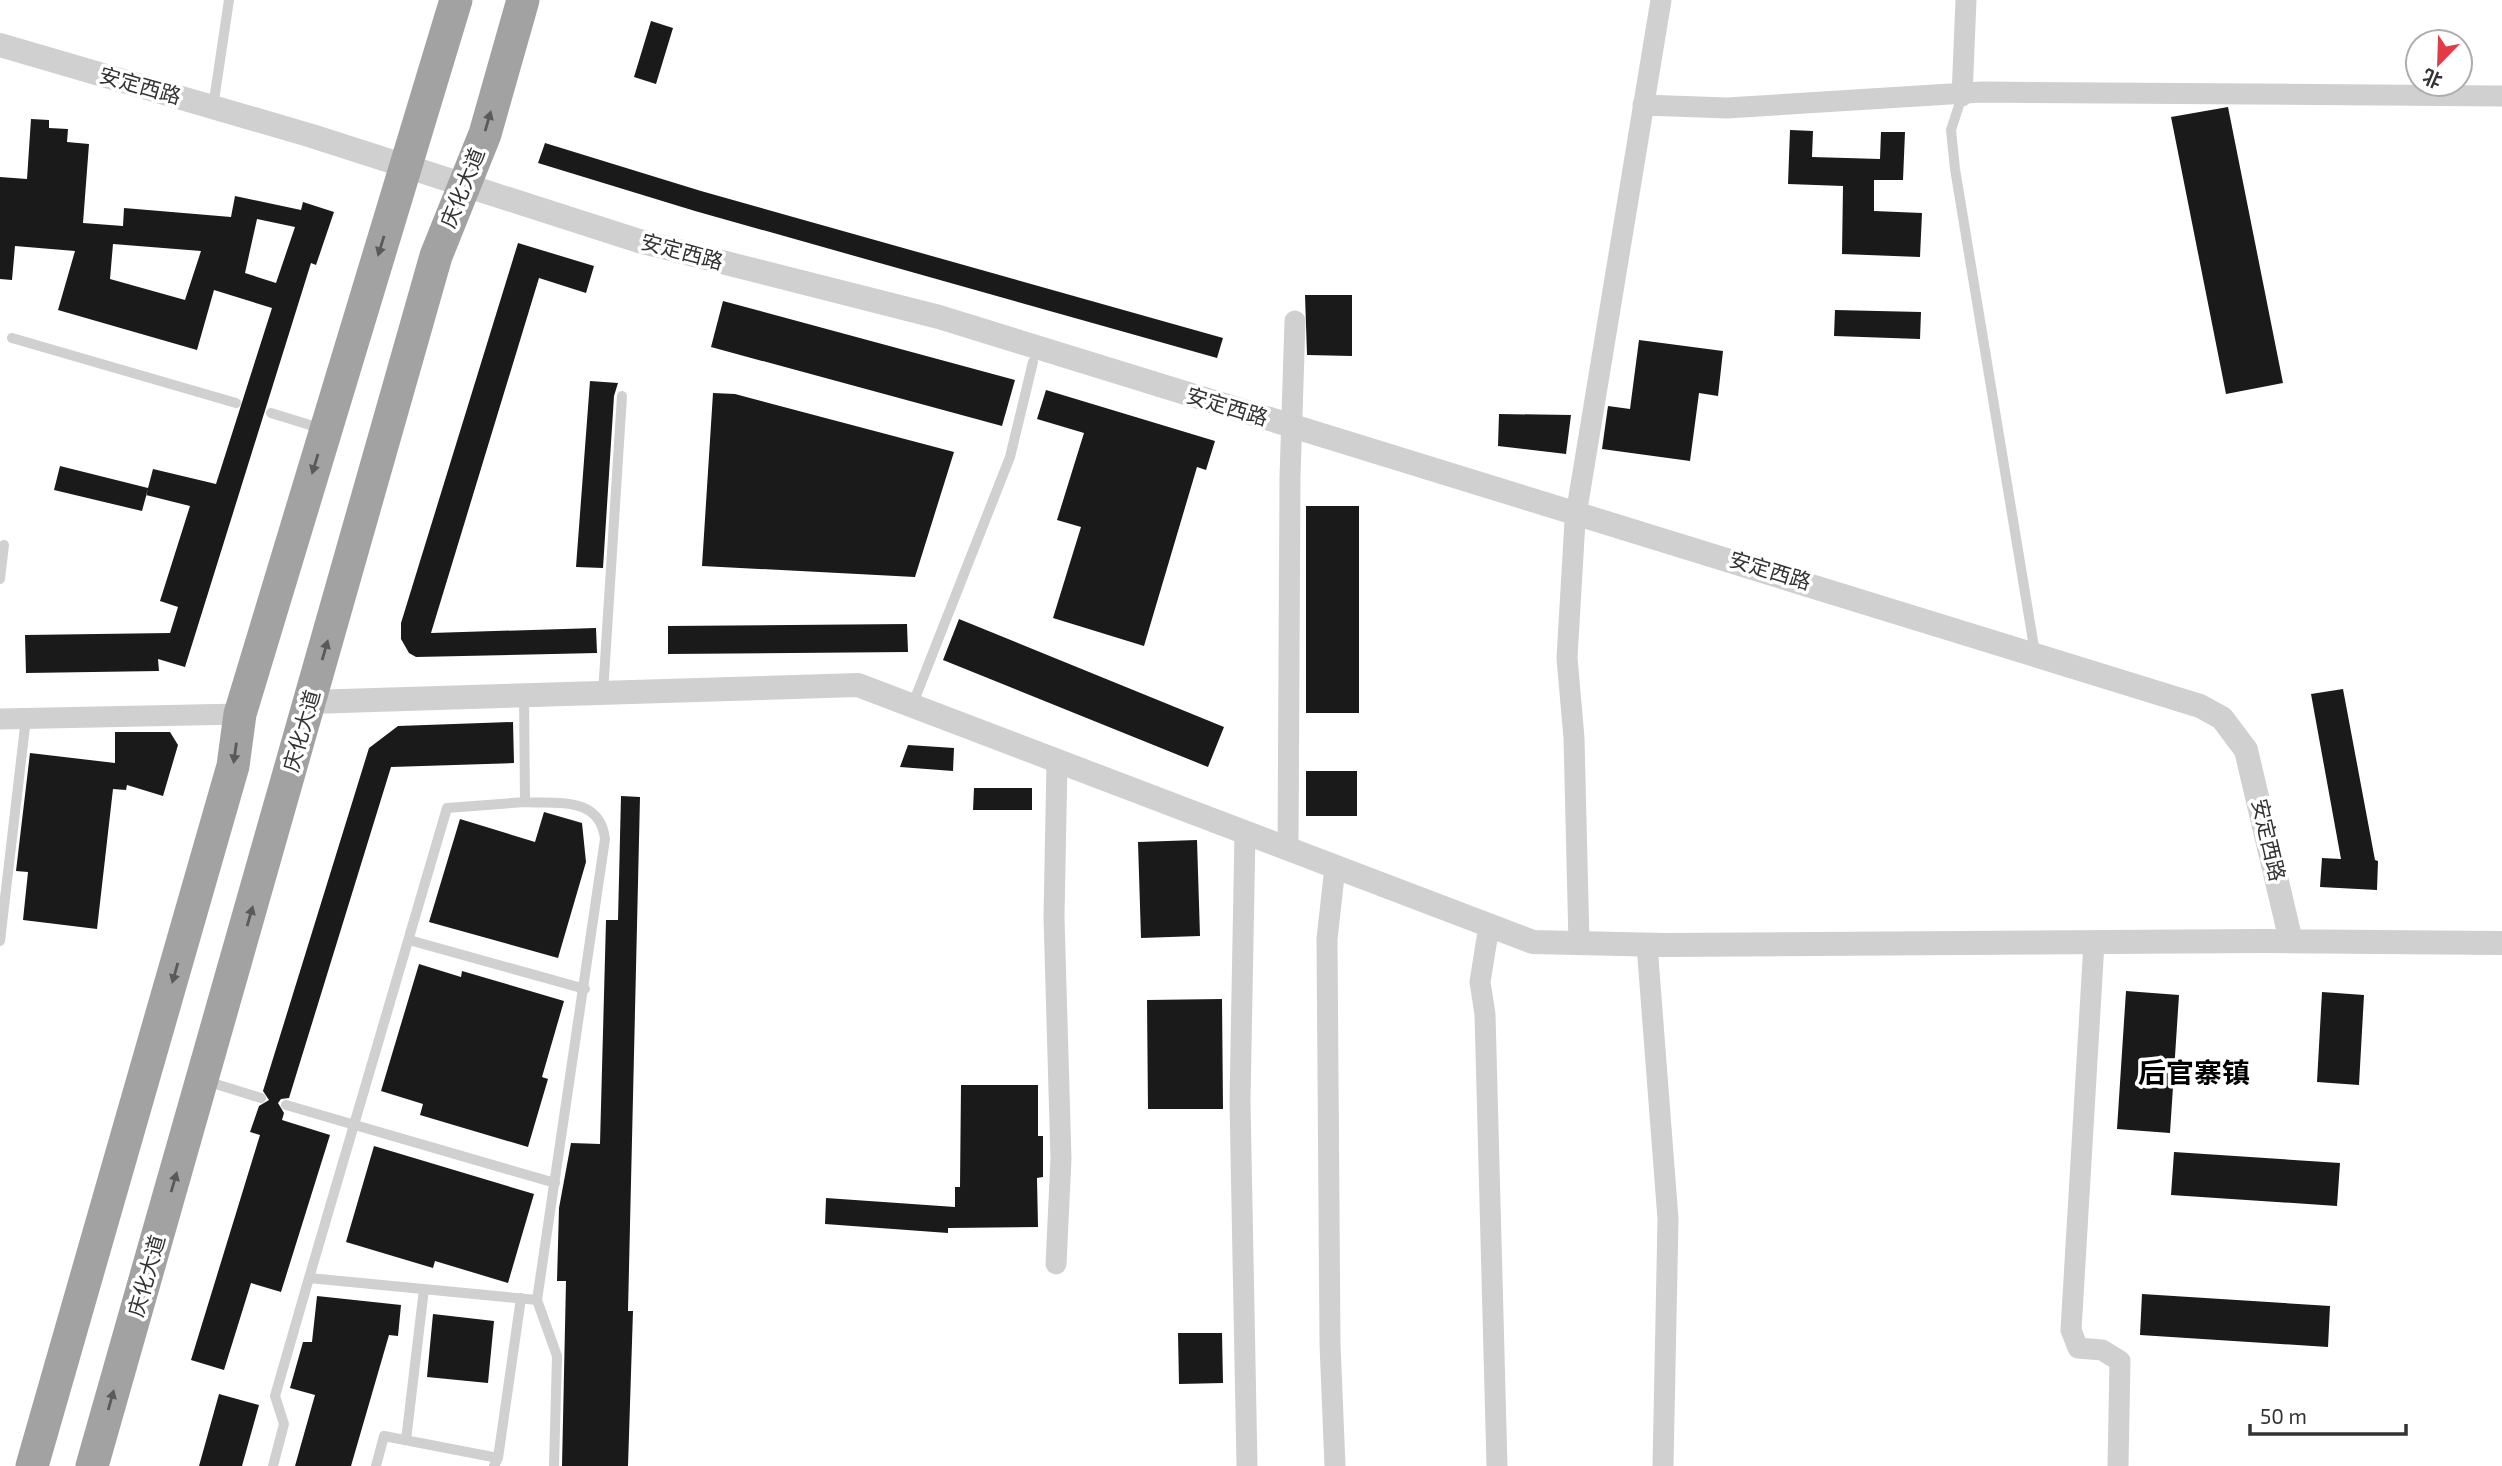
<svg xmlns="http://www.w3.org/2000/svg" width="2502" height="1466" font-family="'Exo 2','Noto Sans SC',sans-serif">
	<rect width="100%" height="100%" fill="#fff"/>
	<path fill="#1a1a1a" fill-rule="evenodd" d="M651 21 673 28 656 84 634 77Z
		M2228 107 2283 383 2226 394 2171 117Z
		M31 119 49 120V128L68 129 67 142 89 144 83 223 123 226 124 208 231 217 235 196 301 210 303 202 334 212 316 265 311 263 185 667 158 659 159 671 26 673 25 635 170 633 178 607 160 601 190 506 146 495 148 489 142 511 54 490 60 466 148 488 153 469 216 484 272 308 214 290 197 350 58 310 75 251 15 246 12 280 0 279V177L27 179ZM257 219 295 227 276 283 245 273ZM113 244 201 251 185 300 110 279Z
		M1790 130 1813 131 1812 157 1880 159 1881 132H1905L1903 180H1874V211L1922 213 1920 257 1842 254 1843 186 1788 184Z
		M545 143 701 191 1223 338 1217 358 695 211 538 163Z
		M518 243 594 266 586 293 539 278 431 633 596 628 597 653 416 657 409 653 401 639V623Z
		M1305 295H1352V356L1307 355Z
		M723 301 1015 380 1002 426 711 347Z
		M1835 310 1921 312 1920 339 1834 336Z
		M1639 340 1723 351 1718 396 1699 393 1690 461 1602 449 1608 406 1630 409Z
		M590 381 618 383 614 396 603 568 576 567Z
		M1046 390 1215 441 1206 470 1197 467 1144 646 1053 618 1081 527 1057 520 1084 433 1037 419Z
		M713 393 735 394 954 452 915 577 702 566Z
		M1499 414 1571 415 1566 454 1498 446Z
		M1306 506H1359V713H1306Z
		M959 619 1224 727 1208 767 943 660Z
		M907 624 908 652 668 654V626Z
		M2343 689 2375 860 2378 861 2377 890 2320 887 2322 858 2341 859 2311 694Z
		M513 722 514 763 391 767 289 1098 281 1099 278 1103 284 1113 282 1120 330 1135 281 1292 251 1283 224 1370 191 1360 260 1135 250 1132 259 1106 269 1100 263 1091 369 748 398 726Z
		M115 732H170L178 745 163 796 127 785 126 790 113 789 97 929 23 920 28 872 16 871 30 753 115 763Z
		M908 745 954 748 953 771 900 767Z
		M1306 771H1357V816H1306Z
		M974 788H1032V810H973Z
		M621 796 640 797 628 1311H633L628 1466H562L566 1281H557L559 1208 571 1143 600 1144 606 920H618Z
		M544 812 582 823 586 862 558 958 429 922 460 819 535 842Z
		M1197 840 1200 936 1141 938 1138 842Z
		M419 964 461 977 462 971 564 1001 542 1077 548 1079 528 1147 420 1115 423 1104 381 1091Z
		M2126 991 2179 995 2170 1133 2117 1129Z
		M2322 992 2364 995 2359 1085 2317 1082Z
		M1222 999 1223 1109H1148L1147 1000Z
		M961 1085H1038V1136H1043V1177L1037 1178 1038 1227 948 1228V1233L825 1224 826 1198 955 1207V1187H960Z
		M374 1146 534 1194 508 1283 435 1261 433 1268 346 1242Z
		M2174 1152 2340 1163 2337 1206 2171 1195Z
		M2142 1294 2330 1306 2328 1347 2140 1335Z
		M317 1296 401 1305 398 1336 389 1335 351 1466H295L315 1395 290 1388 303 1342H312Z
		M433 1314 494 1321 488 1383 427 1377Z
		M1178 1333H1222L1223 1383 1179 1384Z
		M219 1394 259 1405 242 1466H199Z"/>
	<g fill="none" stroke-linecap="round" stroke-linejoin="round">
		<path stroke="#d0d0d0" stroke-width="10" d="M1962 96 1951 130 1955 169 2035 653
			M213 107 229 0
			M12 338 236 403
			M271 413 323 429
			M0 579 4 545
			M603 693 622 396
			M524 695 525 802 447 808 309 1278 537 1300
			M912 706 1010 457 1033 362
			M525 802C558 804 600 796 605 839L537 1300 557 1356 554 1466
			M409 940 585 989
			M0 941 26 718
			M206 1081 261 1098
			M286 1105 555 1183
			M406 1440 424 1289
			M273 1466 284 1424 275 1396 309 1278
			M376 1466 384 1436 498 1458
			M494 1466 498 1458 521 1298"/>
		<path stroke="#d0d0d0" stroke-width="21" d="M1962 96 1966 0
			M1643 105 1727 108 1982 92 2502 96
			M0 719 240 714
			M1245 833 1240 1101 1247 1466
			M1288 849 1290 477 1295 321
			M1335 867 1327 939 1330 1344 1335 1466
			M1489 926 1480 982 1485 1014 1497 1466
			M1579 943 1574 738 1567 658 1575 521 1661 0
			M2094 943 2071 1330 2078 1348 2102 1350 2120 1361 2118 1466
			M1647 945 1668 1219 1663 1466
			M1056 1264 1061 1159 1054 917 1057 761"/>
		<path stroke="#d0d0d0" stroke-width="24" d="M0 45 312 136 639 241 939 317 2200 706 2222 718 2246 750 2291 941
			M310 702 858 685 1533 942 1664 945 2263 941 2502 943"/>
		<path stroke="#a2a2a2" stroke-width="33" d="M32 1466 233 766 240 714 456 0
			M92 1466 436 256 485 134 523 0"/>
	</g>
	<defs><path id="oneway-solid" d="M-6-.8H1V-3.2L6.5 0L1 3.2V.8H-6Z" transform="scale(1.75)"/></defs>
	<g fill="#5a5a5a">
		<use href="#oneway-solid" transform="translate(488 121) rotate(-74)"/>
		<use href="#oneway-solid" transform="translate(381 246) rotate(107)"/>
		<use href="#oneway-solid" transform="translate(315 464) rotate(107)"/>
		<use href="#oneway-solid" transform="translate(325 650) rotate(-74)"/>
		<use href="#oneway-solid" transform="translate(235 753) rotate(98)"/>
		<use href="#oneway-solid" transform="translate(250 916) rotate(-74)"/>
		<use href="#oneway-solid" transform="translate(175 973) rotate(106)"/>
		<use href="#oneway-solid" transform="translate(174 1182) rotate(-74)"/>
		<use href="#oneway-solid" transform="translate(111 1400) rotate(-74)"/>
	</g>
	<g text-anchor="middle" stroke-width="7" stroke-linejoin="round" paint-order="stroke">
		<g font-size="21" fill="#333" stroke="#fff">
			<text transform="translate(140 86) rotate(16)" y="7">安定西路</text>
			<text transform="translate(463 188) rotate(-68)" y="7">庆化大道</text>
			<text transform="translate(682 252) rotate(15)" y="7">安定西路</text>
			<text transform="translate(1227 407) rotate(17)" y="7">安定西路</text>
			<text transform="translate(1770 571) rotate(17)" y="7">安定西路</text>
			<text transform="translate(302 731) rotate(-74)" y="7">庆化大道</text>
			<text transform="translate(2268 840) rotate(77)" y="7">安定西路</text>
			<text transform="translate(147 1276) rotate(-74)" y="7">庆化大道</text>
		</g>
		<g font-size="28" font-weight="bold" fill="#000" stroke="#fff">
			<text x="2194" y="1083">后官寨镇</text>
		</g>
	</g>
	<g transform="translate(2439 63) rotate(203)"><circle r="33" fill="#ffffff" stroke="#adadad" stroke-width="2"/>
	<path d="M0-5L12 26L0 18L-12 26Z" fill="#e63946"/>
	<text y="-10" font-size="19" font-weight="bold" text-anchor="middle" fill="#333333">北</text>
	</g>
	<path d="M2250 1424v10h156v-10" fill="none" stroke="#333333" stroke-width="3.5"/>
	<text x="2260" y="1424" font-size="21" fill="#333333" stroke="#ffffff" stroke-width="5" paint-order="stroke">50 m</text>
</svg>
